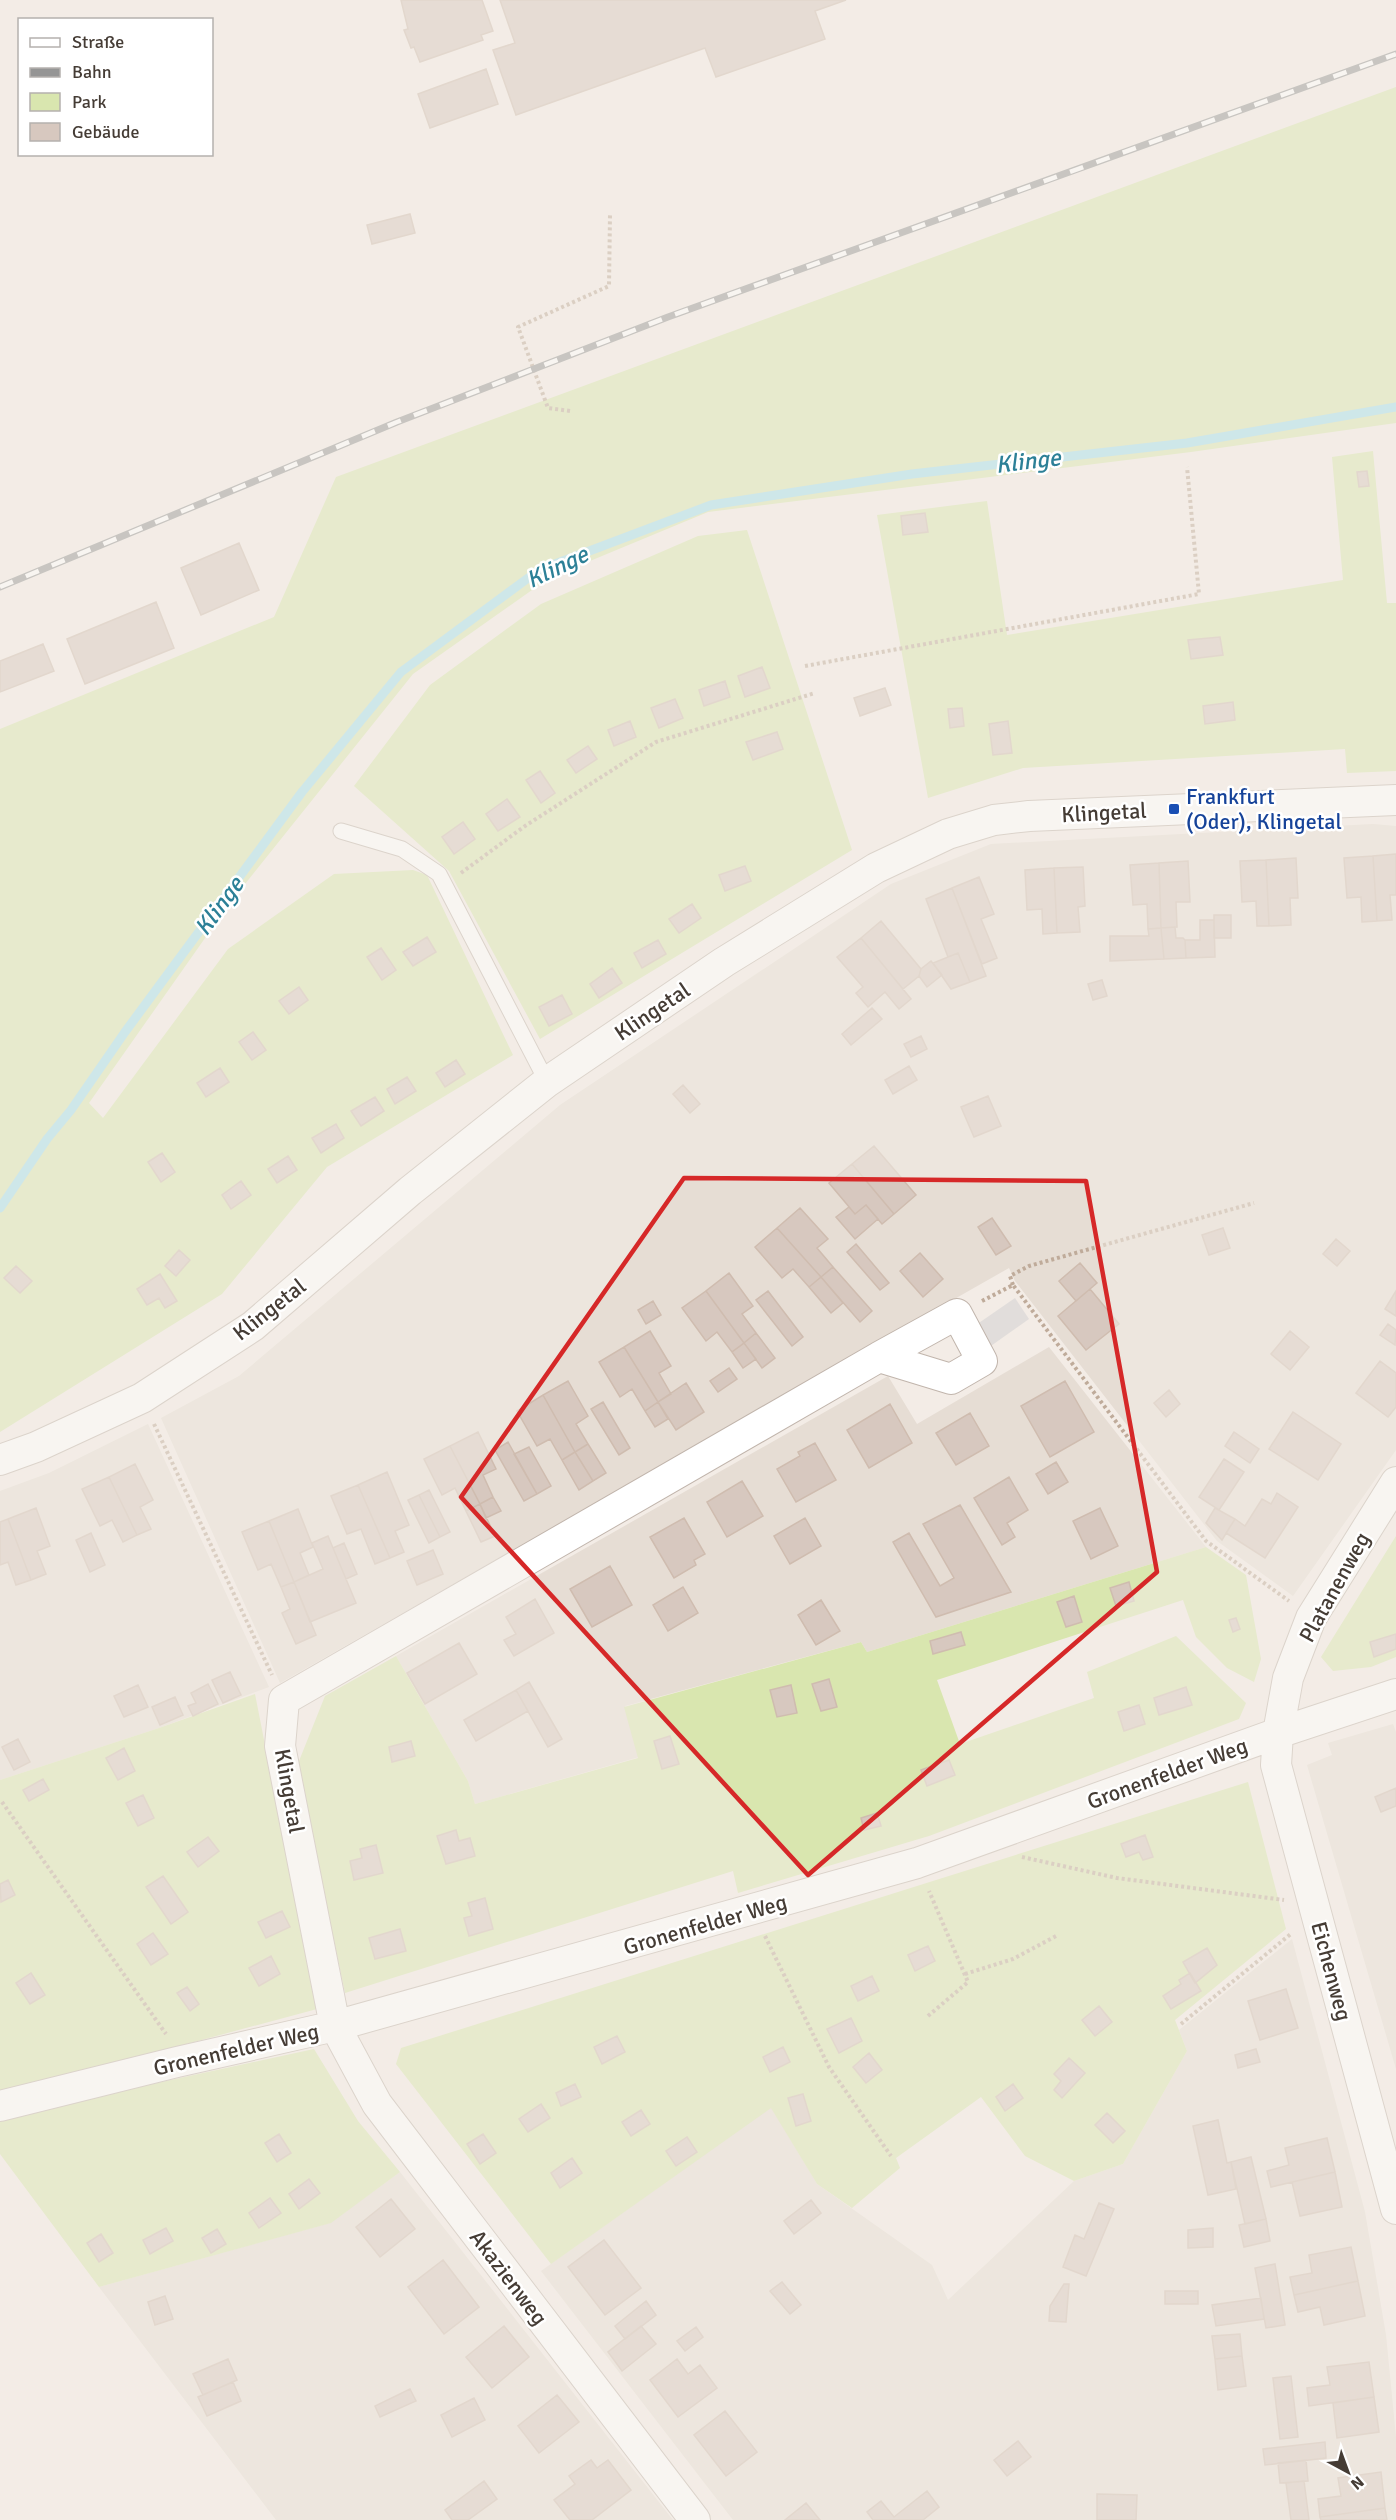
<svg xmlns="http://www.w3.org/2000/svg" width="1396" height="2520" font-family="Signika,sans-serif">
	<rect width="100%" height="100%" fill="#f3ece6"/>
	<path fill="#e6ddd4" d="M1373 824 1396 826V1450L1293 1596 1217 1541 1015 1281 1009 1268 280 1683 161 1418 239 1376 560 1105 891 884 991 844Z
		M1049 1347 1206 1547 867 1652 861 1642 625 1706 639 1757 475 1804 468 1781 396 1656 888 1376 917 1424Z
		M148 1424 269 1687 159 1728 0 1780V1491L49 1473Z
		M1393 1724 1396 1732V2069L1307 1765 1332 1755 1328 1743Z
		M1292 1939 1365 2212 1386 2335 1396 2437V2520H733L541 2271 771 2107 817 2184 932 2265 948 2300 1074 2181 1123 2164 1187 2051 1179 2030Z
		M400 2172 673 2520H276L99 2287 330 2223Z"/>
	<path fill="#d9e6af" d="M1396 87V423L1191 452 708 512 549 578 413 674 229 904 89 1103 103 1118 228 949 334 874 413 870 427 875 513 1055 327 1167 222 1294 0 1432V729L274 617 336 477Z
		M1373 451 1387 603H1396V771L1347 773 1345 749 1023 768 928 798 877 515 987 501 1007 635 1343 580 1332 457Z
		M747 530 852 850 540 1039 449 871 354 786 430 685 541 604 698 536Z
		M1396 1536V1657L1371 1667 1333 1671 1321 1657Z
		M1206 1547 1246 1575 1261 1659 1254 1682 1227 1668 1196 1637 1183 1600 937 1680 960 1744 1094 1698 1087 1672 1176 1636 1246 1703 1239 1719 929 1836 738 1893 733 1871 345 1993 297 1766 325 1696 396 1656 468 1781 475 1804 638 1758 624 1707 861 1642 867 1652Z
		M255 1694 317 2009 0 2094V1780L159 1728Z
		M1248 1782 1286 1929 1175 2020 1187 2051 1123 2164 1074 2181 1025 2156 981 2097 896 2158 900 2168 852 2208 817 2184 771 2108 551 2264 396 2064 401 2048Z
		M314 2049 358 2121 400 2172 331 2223 99 2287 0 2154V2117Z"/>
	<path fill="#e1dddb" d="M1015 1298 1029 1319 988 1348 973 1327Z"/>
	<g fill="none" stroke-linecap="round" stroke-linejoin="round">
		<path stroke="#a3dfee" stroke-width="9" d="M0 1208 47 1139 71 1110 125 1032 302 792 401 672 539 570 711 505 912 474 1187 443 1396 407"/>
	</g>
	<path fill="#d7c8bf" stroke="#cfbcaf" stroke-width="1.5" d="M401 0H482L493 31 481 35 483 40 420 62 414 47 411 48 404 30 408 29Z
		M500 0H846L815 11 825 39 716 77 705 48 516 115 493 50 515 43Z
		M486 69 498 104 430 128 418 94Z
		M410 214 415 233 372 244 367 225Z
		M1367 471 1369 486 1359 487 1357 472Z
		M925 513 928 532 903 535 901 516Z
		M239 543 259 590 201 615 181 568Z
		M156 602 174 648 85 684 67 639Z
		M1220 637 1223 655 1191 659 1188 640Z
		M43 644 54 671 0 692V661Z
		M762 667 770 688 745 697 738 676Z
		M725 681 730 697 704 706 699 690Z
		M885 688 891 705 860 716 854 698Z
		M675 699 683 718 659 728 651 708Z
		M1233 702 1235 720 1205 724 1203 706Z
		M962 708 964 726 950 728 948 709Z
		M630 721 636 737 614 746 608 730Z
		M1008 721 1012 753 993 755 989 724Z
		M777 732 783 749 753 760 746 742Z
		M588 746 597 759 576 773 567 760Z
		M540 771 555 793 541 803 526 780Z
		M507 799 520 817 498 831 486 814Z
		M463 822 475 839 454 854 442 837Z
		M1396 854V895H1390L1392 920 1377 921 1373 856Z
		M1373 856 1377 921 1362 922 1361 897 1347 898 1344 858Z
		M1296 858 1298 898H1290L1291 925 1269 926 1266 860Z
		M1266 860 1269 926H1257L1256 901 1242 902 1240 861Z
		M1188 861 1190 902H1176L1177 927 1161 928 1159 863Z
		M1159 863 1161 928 1148 929 1147 904 1133 905 1130 865Z
		M745 866 751 881 725 891 719 875Z
		M1083 867 1085 906 1078 907 1080 932 1057 933 1054 868Z
		M1054 868 1057 933 1043 934 1042 909 1027 910 1025 870Z
		M979 877 994 914 981 919 997 958 982 964 952 888Z
		M952 888 986 976 970 982 958 953 948 957 926 899Z
		M692 904 701 918 679 933 669 919Z
		M1214 915H1231V938H1214Z
		M1200 920H1214L1215 957 1186 958 1185 940H1200Z
		M881 921 921 969 919 976 903 989 861 938Z
		M1175 927 1176 938H1183L1185 940 1186 958 1164 959 1161 928Z
		M1161 928 1164 959 1110 961V936H1149L1148 929Z
		M427 937 436 952 413 966 403 952Z
		M861 938 911 999 899 1009 885 992 868 1007 856 993 863 987 837 957Z
		M658 940 666 954 642 968 634 953Z
		M381 948 396 970 382 980 367 957Z
		M958 953 970 982 951 989 933 963Z
		M931 961 942 975 927 987 919 976 921 969Z
		M612 968 622 983 599 998 590 984Z
		M1102 980 1107 996 1093 1000 1088 984Z
		M299 987 308 1000 289 1014 279 1001Z
		M562 995 572 1014 549 1026 539 1007Z
		M872 1008 882 1019 851 1045 842 1034Z
		M253 1032 266 1050 252 1060 239 1042Z
		M921 1036 927 1049 911 1057 904 1044Z
		M456 1060 465 1074 445 1087 436 1073Z
		M909 1066 917 1080 893 1094 885 1080Z
		M220 1068 229 1082 206 1097 197 1083Z
		M407 1077 416 1091 395 1104 387 1089Z
		M683 1085 700 1104 690 1113 673 1094Z
		M988 1096 1001 1126 974 1137 961 1107Z
		M375 1097 384 1111 361 1126 351 1111Z
		M336 1124 344 1138 321 1153 312 1138Z
		M874 1146 916 1195 894 1214 852 1164Z
		M162 1153 175 1172 161 1182 148 1162Z
		M288 1156 297 1170 277 1183 268 1169Z
		M852 1164 894 1214 882 1224 866 1205 855 1214 829 1183Z
		M241 1181 251 1195 231 1209 222 1195Z
		M866 1205 878 1219 855 1239 836 1217 849 1207 855 1214Z
		M800 1208 828 1239 817 1248 833 1267 821 1277 777 1228Z
		M992 1218 1011 1246 996 1255 978 1227Z
		M777 1228 821 1277 809 1287 793 1269 782 1278 755 1247Z
		M1223 1228 1230 1248 1209 1255 1202 1235Z
		M1336 1239 1350 1251 1337 1266 1323 1254Z
		M856 1244 889 1283 880 1290 847 1252Z
		M179 1250 190 1260 176 1276 165 1266Z
		M920 1253 943 1279 923 1297 900 1271Z
		M1080 1263 1097 1283 1076 1301 1059 1281Z
		M16 1266 32 1281 20 1293 4 1278Z
		M833 1267 872 1311 860 1322 821 1277Z
		M729 1273 753 1306 742 1314 756 1333 744 1343 706 1291Z
		M160 1274 177 1301 165 1308 159 1298 147 1305 137 1289Z
		M821 1277 843 1303 831 1313 809 1287Z
		M1090 1289 1119 1324 1086 1350 1058 1316Z
		M706 1291 744 1343 732 1352 717 1332 706 1341 682 1308Z
		M768 1291 803 1337 792 1346 756 1300Z
		M1396 1291V1316L1385 1309Z
		M653 1301 661 1315 646 1324 638 1310Z
		M1388 1324 1396 1330 1395 1345 1380 1335Z
		M650 1331 671 1366 659 1373 671 1394 658 1402 624 1347Z
		M1290 1331 1309 1347 1290 1370 1271 1354Z
		M756 1333 775 1358 762 1368 744 1343Z
		M744 1343 756 1359 743 1368 732 1352Z
		M624 1347 658 1402 645 1411 632 1389 620 1397 599 1362Z
		M1380 1361 1396 1373V1407L1388 1417 1356 1393Z
		M729 1368 737 1379 718 1392 710 1381Z
		M568 1381 588 1416 576 1424 588 1444 575 1452 543 1395Z
		M1065 1381 1094 1432 1050 1457 1021 1406Z
		M686 1383 704 1412 676 1430 658 1402Z
		M1169 1390 1180 1404 1166 1417 1154 1403Z
		M543 1395 575 1452 562 1460 550 1439 537 1446 517 1411Z
		M603 1402 630 1448 619 1455 591 1409Z
		M658 1402 668 1419 655 1427 645 1411Z
		M890 1404 912 1443 869 1468 847 1430Z
		M1293 1412 1341 1444 1318 1480 1269 1449Z
		M970 1413 989 1446 956 1465 936 1433Z
		M478 1432 496 1469 483 1475 493 1497 480 1504 450 1446Z
		M1234 1432 1259 1449 1250 1463 1225 1446Z
		M508 1442 537 1494 524 1501 495 1450Z
		M815 1443 836 1480 796 1502 777 1469 800 1456 798 1452Z
		M588 1444 606 1473 593 1481 575 1452Z
		M450 1446 480 1504 466 1511 455 1488 442 1495 424 1459Z
		M529 1447 551 1486 537 1494 514 1454Z
		M575 1452 593 1481 579 1490 562 1460Z
		M1224 1459 1244 1472 1219 1510 1199 1497Z
		M1056 1462 1068 1482 1048 1494 1036 1474Z
		M135 1464 153 1500 140 1507 151 1529 137 1535 109 1477Z
		M387 1472 409 1525 395 1531 404 1552 390 1558 358 1485Z
		M109 1477 137 1535 123 1542 112 1520 100 1526 82 1489Z
		M1009 1477 1028 1510 1007 1523 1015 1537 1002 1545 974 1498Z
		M742 1481 763 1516 727 1537 707 1502Z
		M358 1485 390 1558 375 1564 361 1529 347 1534 331 1496Z
		M429 1490 450 1532 440 1537 419 1495Z
		M1277 1493 1298 1507 1265 1558 1226 1533 1235 1519 1245 1526 1262 1499 1271 1504Z
		M419 1495 440 1537 429 1543 408 1500Z
		M493 1497 501 1511 486 1518 480 1504Z
		M480 1504 495 1536 481 1542 466 1511Z
		M960 1505 1011 1592 936 1617 893 1542 909 1533 940 1586 954 1578 923 1524Z
		M36 1508 50 1546 37 1551 46 1574 31 1580 8 1519Z
		M1100 1508 1118 1546 1091 1559 1073 1521Z
		M1215 1508 1235 1519 1222 1540 1206 1523Z
		M298 1509 313 1547 300 1553 309 1575 294 1582 269 1521Z
		M684 1518 705 1554 694 1560 696 1565 674 1578 650 1537Z
		M805 1518 821 1546 790 1564 774 1536Z
		M8 1519 31 1580 16 1585 8 1562 0 1565V1522Z
		M269 1521 294 1582 281 1587 271 1564 258 1570 242 1532Z
		M91 1533 105 1565 90 1572 76 1540Z
		M328 1536 356 1603 310 1622 294 1582 323 1569 312 1543Z
		M344 1543 357 1574 346 1579 333 1548Z
		M433 1550 443 1574 417 1585 407 1561Z
		M610 1566 632 1605 592 1627 570 1589Z
		M294 1582 316 1635 296 1644 282 1613 290 1609 281 1587Z
		M1129 1582 1134 1601 1116 1606 1110 1588Z
		M683 1587 698 1613 668 1631 653 1605Z
		M1074 1596 1082 1622 1066 1627 1057 1602Z
		M535 1599 554 1633 514 1656 504 1640 516 1634 506 1617Z
		M821 1600 840 1631 816 1645 798 1615Z
		M1236 1618 1240 1629 1233 1632 1229 1620Z
		M961 1632 965 1645 933 1654 930 1641Z
		M1396 1634V1649L1374 1657 1370 1642Z
		M459 1643 477 1674 425 1704 407 1673Z
		M230 1672 241 1695 223 1703 212 1680Z
		M829 1679 837 1707 821 1711 812 1684Z
		M529 1682 562 1739 548 1747 516 1690Z
		M208 1684 218 1704 193 1716 188 1706 196 1703 191 1693Z
		M138 1685 148 1707 124 1717 114 1696Z
		M791 1685 797 1713 777 1717 770 1690Z
		M1186 1687 1192 1705 1159 1715 1154 1698Z
		M516 1690 528 1711 476 1741 464 1720Z
		M175 1697 183 1715 160 1725 152 1707Z
		M1139 1705 1145 1724 1124 1731 1118 1712Z
		M670 1736 679 1764 662 1769 654 1741Z
		M18 1739 30 1762 14 1770 2 1747Z
		M411 1741 415 1756 392 1762 389 1747Z
		M124 1748 135 1771 118 1780 106 1758Z
		M949 1760 955 1775 927 1786 921 1770Z
		M43 1779 49 1790 29 1801 23 1790Z
		M1396 1788V1806L1381 1812 1375 1797Z
		M143 1795 154 1818 138 1826 126 1803Z
		M877 1813 881 1826 864 1830 861 1818Z
		M456 1830 459 1841 470 1838 475 1856 446 1864 437 1836Z
		M1145 1835 1153 1857 1143 1860 1139 1852 1126 1857 1121 1844Z
		M208 1837 219 1851 198 1867 187 1852Z
		M376 1845 383 1873 354 1880 350 1861 362 1858 360 1849Z
		M163 1876 188 1912 171 1924 146 1887Z
		M8 1880 15 1895 1 1902 0 1884Z
		M485 1898 493 1929 469 1936 464 1918 472 1916 468 1903Z
		M282 1911 290 1927 266 1938 258 1922Z
		M400 1929 406 1951 375 1959 369 1938Z
		M153 1933 168 1954 151 1965 137 1944Z
		M928 1946 935 1961 915 1971 908 1955Z
		M1207 1948 1217 1965 1195 1983 1183 1962Z
		M271 1956 280 1974 259 1986 249 1968Z
		M31 1973 45 1995 30 2004 16 1983Z
		M1190 1973 1201 1991 1171 2009 1163 1996 1181 1984 1179 1980Z
		M872 1976 879 1991 858 2001 851 1986Z
		M187 1987 199 2004 190 2011 177 1993Z
		M1286 1989 1298 2028 1260 2040 1248 2001Z
		M1099 2006 1112 2022 1095 2036 1082 2020Z
		M851 2018 862 2041 839 2053 827 2029Z
		M617 2036 625 2052 602 2064 594 2047Z
		M783 2047 790 2062 770 2072 763 2057Z
		M1256 2049 1260 2062 1238 2068 1235 2055Z
		M869 2053 882 2070 866 2083 853 2067Z
		M1069 2058 1085 2073 1062 2098 1054 2090 1061 2081 1054 2074Z
		M575 2084 581 2097 561 2106 556 2093Z
		M1013 2084 1023 2098 1005 2111 996 2097Z
		M803 2094 811 2121 796 2126 788 2098Z
		M541 2104 550 2118 528 2132 519 2119Z
		M641 2110 650 2124 631 2136 622 2122Z
		M1107 2113 1125 2131 1113 2143 1095 2125Z
		M1218 2120 1227 2163 1231 2162 1236 2189 1208 2195 1193 2126Z
		M279 2134 291 2153 277 2162 265 2143Z
		M483 2134 496 2153 480 2164 467 2144Z
		M687 2137 697 2152 676 2166 666 2151Z
		M1327 2138 1335 2172 1271 2187 1267 2171 1289 2165 1285 2148Z
		M1251 2157 1266 2219 1245 2224 1231 2162Z
		M572 2158 582 2173 560 2188 551 2173Z
		M1335 2172 1342 2207 1300 2216 1292 2182Z
		M309 2179 320 2193 299 2209 289 2194Z
		M270 2198 281 2213 259 2228 249 2213Z
		M391 2199 415 2229 380 2257 356 2227Z
		M811 2200 821 2213 794 2234 784 2221Z
		M1099 2203 1114 2209 1086 2276 1063 2267 1075 2235 1084 2239Z
		M1266 2219 1270 2241 1244 2247 1239 2225Z
		M166 2228 173 2241 150 2254 143 2240Z
		M1213 2228V2247L1188 2248V2230Z
		M217 2229 226 2244 211 2253 202 2238Z
		M101 2234 113 2253 99 2262 87 2243Z
		M604 2240 641 2288 605 2315 568 2267Z
		M1351 2247 1358 2281 1294 2295 1290 2277 1312 2273 1309 2255Z
		M443 2260 479 2307 444 2334 408 2287Z
		M1275 2264 1285 2325 1266 2328 1255 2268Z
		M1358 2281 1365 2316 1324 2325 1320 2307 1298 2312 1294 2295Z
		M782 2282 801 2305 790 2314 770 2291Z
		M1064 2284H1069L1066 2322 1049 2321 1050 2306Z
		M1165 2291H1198V2304H1165Z
		M165 2296 173 2319 155 2325 148 2302Z
		M1261 2298 1264 2319 1216 2326 1212 2305Z
		M646 2301 656 2315 625 2339 615 2326Z
		M504 2326 529 2357 492 2388 466 2357Z
		M641 2326 656 2344 622 2371 608 2352Z
		M696 2327 703 2337 685 2351 677 2341Z
		M1240 2334 1242 2356 1215 2359 1212 2336Z
		M1242 2356 1246 2386 1218 2390 1215 2359Z
		M228 2359 237 2380 203 2395 193 2374Z
		M677 2359 688 2374 700 2365 717 2388 678 2417 650 2380Z
		M1369 2362 1374 2397 1309 2406 1307 2388 1330 2385 1327 2367Z
		M1291 2376 1298 2437 1280 2439 1273 2378Z
		M233 2382 241 2401 207 2416 198 2397Z
		M410 2389 416 2401 380 2417 375 2406Z
		M557 2395 579 2422 539 2453 518 2426Z
		M1374 2397 1379 2432 1337 2438 1333 2403Z
		M474 2398 485 2420 452 2437 441 2415Z
		M725 2411 757 2452 726 2476 694 2435Z
		M1018 2441 1031 2457 1007 2476 994 2460Z
		M1325 2442 1326 2458 1265 2465 1263 2449Z
		M591 2460 597 2468 608 2460 631 2490 592 2520H570L554 2500 575 2484 569 2476Z
		M1306 2460 1308 2481 1280 2483 1278 2463Z
		M1381 2472 1385 2508 1320 2517 1318 2499 1341 2496 1338 2478Z
		M484 2481 497 2499 468 2520H452L445 2510Z
		M1304 2481 1309 2520H1291L1286 2483Z
		M927 2491 939 2507 923 2520H873L867 2512 881 2501 894 2517Z
		M1097 2494 1137 2495 1136 2520H1097Z
		M806 2503 820 2520H785Z
		M1385 2508 1387 2520H1321L1320 2517Z"/>
	<g fill="none" stroke-linecap="round" stroke-linejoin="round">
		<g stroke="#c1b5ac" stroke-width="17">
			<path id="lane" d="M341 831 402 849 439 874 547 1082"/>
		</g>
		<g stroke="#c1b5ac" stroke-width="32">
			<path id="street" d="M0 1460 36 1447 142 1398 253 1326 410 1191 547 1082 724 962 876 868 948 834 994 820 1029 816 1396 800
				M1396 1482 1311 1618 1288 1678 1278 1733 1276 1765 1396 2209
				M0 2106 177 2062 335 2026 917 1863 1278 1733 1396 1694
				M695 2520 377 2104 335 2026 280 1746 284 1700 879 1357 951 1379 982 1361 957 1314 879 1357"/>
		</g>
		<path stroke="#bfab9a" stroke-width="4" stroke-dasharray="3 3" stroke-linecap="butt" d="M570 411 548 408 518 327 609 286 610 215
			M805 666 1199 594 1187 467
			M461 873 525 826 656 742 815 693
			M1013 1285 1010 1276 1029 1266 1254 1203
			M982 1301 1013 1285 1206 1541 1289 1601
			M154 1424 272 1675
			M2 1802 166 2034
			M1022 1857 1117 1878 1284 1900
			M765 1936 829 2067 891 2156
			M965 1974 1013 1959 1058 1935
			M928 2016 968 1982 929 1891
			M1181 2024 1292 1933"/>
		<use href="#lane" stroke="#fff" stroke-width="15"/>
		<use href="#street" stroke="#fff" stroke-width="30"/>
		<g stroke="#959595" stroke-width="7">
			<path id="rail" d="M0 587 397 422 668 317 1396 54"/>
		</g>
		<use href="#rail" stroke="#fff" stroke-width="4.5" stroke-dasharray="14" stroke-linecap="butt"/>
	</g>
	<path d="M0 0H1396V2520H0ZM684 1178 1086 1181 1157 1572 808 1875 461 1497Z" fill="#f3ece6" fill-opacity=".55" fill-rule="evenodd"/>
	<path fill="none" stroke="#d62828" stroke-width="4.5" stroke-linejoin="round" d="M684 1178 1086 1181 1157 1572 808 1875 461 1497Z"/>
	<rect fill="#1a4fb4" stroke="#fff" stroke-width="2" x="1168" y="803" width="12" height="12" rx="3"/>
	<g text-anchor="middle" stroke-width="5" stroke-linejoin="round" paint-order="stroke">
		<g font-size="22" fill="#164399" stroke="#fff" text-anchor="start">
			<text x="1186" y="804">Frankfurt<tspan x="1186" dy="25">(Oder), Klingetal</tspan></text>
		</g>
		<g font-size="22" fill="#453c35" stroke="#fff">
			<text transform="translate(1104 812) rotate(-3)" y="8">Klingetal</text>
			<text transform="translate(652 1011) rotate(-34)" y="8">Klingetal</text>
			<text transform="translate(269 1309) rotate(-38)" y="8">Klingetal</text>
			<text transform="translate(1334 1587) rotate(-61)" y="8">Platanenweg</text>
			<text transform="translate(1167 1773) rotate(-20)" y="8">Gronenfelder Weg</text>
			<text transform="translate(290 1791) rotate(80)" y="8">Klingetal</text>
			<text transform="translate(705 1924) rotate(-16)" y="8">Gronenfelder Weg</text>
			<text transform="translate(1332 1971) rotate(75)" y="8">Eichenweg</text>
			<text transform="translate(236 2049) rotate(-13)" y="8">Gronenfelder Weg</text>
			<text transform="translate(509 2277) rotate(53)" y="8">Akazienweg</text>
		</g>
		<g font-size="24" font-style="italic" fill="#2c8097" stroke="#fff">
			<text transform="translate(1028 461) rotate(-7)" y="8">Klinge</text>
			<text transform="translate(557 567) rotate(-26)" y="8">Klinge</text>
			<text transform="translate(219 906) rotate(-54)" y="8">Klinge</text>
		</g>
	</g>
	<rect x="18" y="18" width="195" height="138" fill="#ffffff" stroke="#b5b1ae" stroke-width="1.5"/>
	<rect x="30" y="38" width="30" height="9" fill="#ffffff" stroke="#b5b1ae" stroke-width="1.5"/>
	<text x="72" y="48" font-size="18" fill="#453c35">Straße</text>
	<rect x="30" y="68" width="30" height="9" fill="#959595" stroke="#b5b1ae" stroke-width="1.5"/>
	<text x="72" y="78" font-size="18" fill="#453c35">Bahn</text>
	<rect x="30" y="93" width="30" height="18" fill="#d9e6af" stroke="#b5b1ae" stroke-width="1.5"/>
	<text x="72" y="108" font-size="18" fill="#453c35">Park</text>
	<rect x="30" y="123" width="30" height="18" fill="#d7c8bf" stroke="#b5b1ae" stroke-width="1.5"/>
	<text x="72" y="138" font-size="18" fill="#453c35">Gebäude</text>
	<g transform="translate(1348 2472) rotate(139)" stroke="#ffffff" stroke-width="4.5" paint-order="stroke">
	<path d="M0-4.5L10 22L0 15L-10 22Z" fill="#453c35"/>
	<text y="-9" font-size="16" font-weight="bold" text-anchor="middle" fill="#453c35">N</text>
	</g>
</svg>
